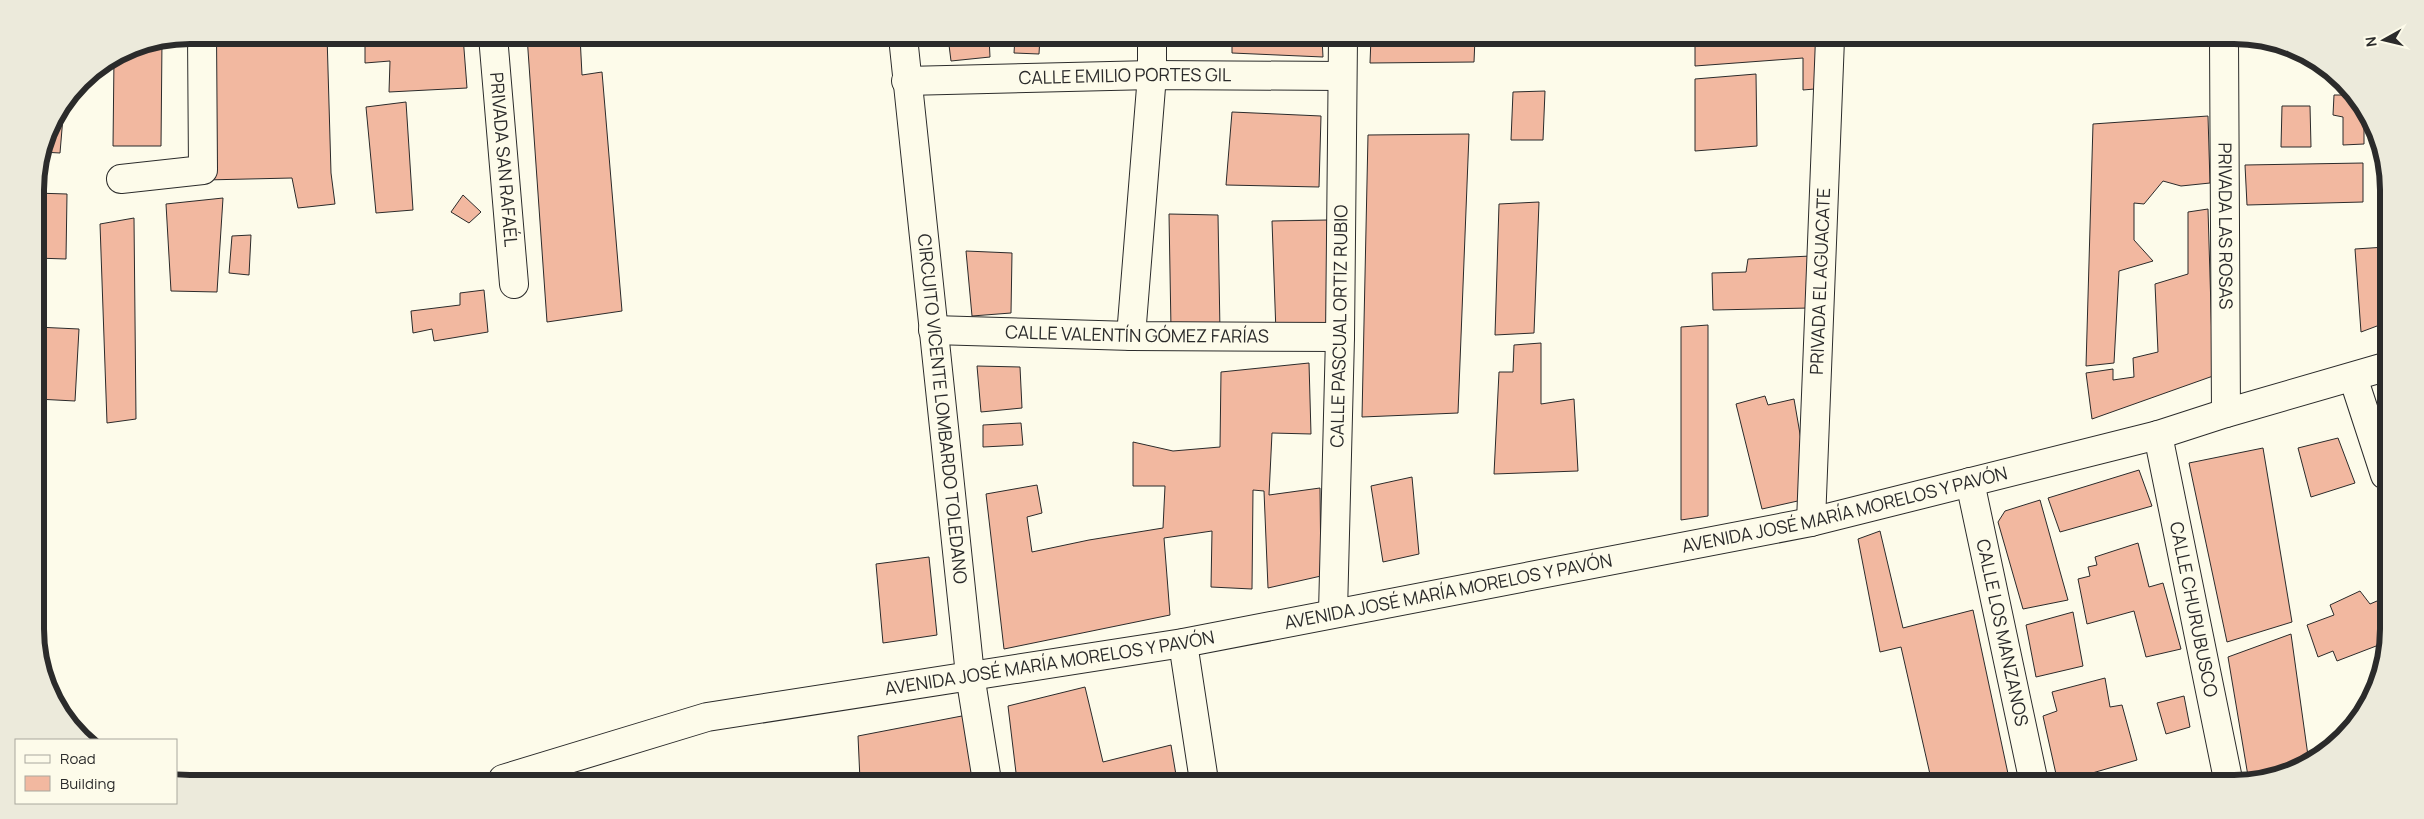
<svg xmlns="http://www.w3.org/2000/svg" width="2424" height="819" font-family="Manrope,sans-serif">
	<rect width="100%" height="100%" fill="#fdfbea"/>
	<path fill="#f2b8a0" stroke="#2b2b2b" d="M206 35H327L331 173 335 204 298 208 292 178 205 180Z
		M365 35 463 36 467 88 389 92 390 61 365 63Z
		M527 36H580L582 75 602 72 622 311 547 322Z
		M948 37H989L990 57 951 61Z
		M1015 37H1040L1039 54 1014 53Z
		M1232 38H1322L1323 57 1232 53Z
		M1371 38H1475L1474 62 1370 63Z
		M1695 39H1826V88L1803 90V58L1695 66Z
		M162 41 161 146H113L114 58 131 47Z
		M2334 73 2348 85 2334 87Z
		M1756 74 1757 146 1695 151V79Z
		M1545 91 1543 140H1511L1513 92Z
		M2334 95H2354L2364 115V144L2343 145V117L2333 115Z
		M406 102 413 210 376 213 366 107Z
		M64 105 60 153 42 152 47 130Z
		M2282 106H2310L2311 147H2281Z
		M1232 112 1321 116 1319 187 1226 185Z
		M2208 116 2210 183 2181 186 2163 181 2144 204 2134 203V240L2153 261 2119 271 2114 363 2086 366 2093 124Z
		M1469 134 1458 413 1362 417 1368 135Z
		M2363 163V202L2247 205 2245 165Z
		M35 193 67 194 66 259 36 258Z
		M463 195 481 212 469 223 451 212Z
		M223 198 217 292 171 291 166 204Z
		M1539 202 1534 333 1495 335 1499 204Z
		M2208 209 2213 376 2092 419 2086 373 2113 369V380L2134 377 2133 358 2158 352 2155 284 2188 274V212Z
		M1169 214 1218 215 1220 332 1171 329Z
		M134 218 136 419 107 423 100 224Z
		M1327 220 1331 330 1276 333 1272 221Z
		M251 235 249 275 229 273 232 236Z
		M2386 247 2385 323 2361 332 2355 249Z
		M966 251 1012 253 1011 313 972 316Z
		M1811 256 1810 308 1713 310 1712 273 1746 272 1748 259Z
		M484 290 488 332 434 341 432 329 413 333 411 311 460 305V293Z
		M1708 325V516L1681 520V327Z
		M36 327 79 329 75 401 37 399Z
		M1541 343V404L1574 399 1578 471 1494 474 1499 372H1513L1514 345Z
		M1309 363 1311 434 1272 433 1269 495 1320 488 1321 576 1268 588 1264 491 1253 490 1252 589 1211 587 1212 531 1164 538 1170 615 1004 649 986 494 1037 485 1042 513 1027 517 1032 552 1089 540 1163 528 1165 486H1133V442L1173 451 1220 447 1221 372Z
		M977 366 1020 367 1022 408 981 412Z
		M1765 396 1768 405 1794 399 1811 498 1762 509 1736 404Z
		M1021 423 1023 445 983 447V425Z
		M2338 438 2355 483 2311 497 2298 448Z
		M2263 448 2292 622 2227 642 2189 463Z
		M2139 470 2152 506 2060 532 2048 498Z
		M1412 477 1419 554 1383 562 1371 486Z
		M2040 500 2068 600 2023 609 1998 522 2005 511Z
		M1880 531 1903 628 1973 610 2010 783H1932L1901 647 1880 652 1858 539Z
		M2138 543 2149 587 2163 583 2181 649 2146 657 2134 611 2087 624 2078 579 2090 576 2088 567 2097 565 2095 557Z
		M929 557 937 635 883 643 876 564Z
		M2360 591 2370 604 2384 598V643L2337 661 2333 651 2318 657 2307 625 2334 615 2330 605Z
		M2073 612 2083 666 2036 677 2026 625Z
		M2291 634 2309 763 2295 771 2249 782 2228 657Z
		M2105 678 2110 707 2122 705 2137 760 2058 783 2043 716 2057 711 2052 692Z
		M1085 687 1103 762 1171 745 1177 781H1017L1008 706Z
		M2184 696 2190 727 2166 734 2157 703Z
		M967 715 973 781 860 780 858 736Z
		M2343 736 2329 752 2325 740Z"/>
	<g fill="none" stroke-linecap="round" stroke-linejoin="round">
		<g stroke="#2b2b2b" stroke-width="30">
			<g id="street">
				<path id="s1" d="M493 36 514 284"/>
				<path id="s2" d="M903 37 970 675 987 781"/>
				<path id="s3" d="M2224 40 2226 413"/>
				<path id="s4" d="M906 81 1152 75 1342 76"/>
				<path d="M121 179 203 170 202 35"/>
				<path id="s5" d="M933 330 1131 336 1340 337"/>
				<path d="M1131 336 1152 75V37"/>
				<path d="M2353 377 2385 475"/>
				<path id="s6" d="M2158 435 2229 784"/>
				<path id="s7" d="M1970 482 2034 783"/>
				<path id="s8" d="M1811 522 1830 39"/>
				<path id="s9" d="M1333 612 1340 337 1343 38"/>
				<path d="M1183 643 1204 781"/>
			</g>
		</g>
		<g stroke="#2b2b2b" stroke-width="30">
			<g id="secondary">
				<path id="s10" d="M503 779 707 717 1183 643 1811 522 2158 435 2226 413 2385 367"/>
			</g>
		</g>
		<use href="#street" stroke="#fdfbea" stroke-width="28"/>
		<use href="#secondary" stroke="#fdfbea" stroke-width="28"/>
	</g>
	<g text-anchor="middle" stroke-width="4" stroke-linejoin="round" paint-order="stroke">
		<g font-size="18" fill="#2b2b2b" stroke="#fdfbea">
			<text dy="6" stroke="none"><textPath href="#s4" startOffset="219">CALLE EMILIO PORTES GIL</textPath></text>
			<text dy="6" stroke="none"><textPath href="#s1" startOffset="124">PRIVADA SAN RAFAÉL</textPath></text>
			<text dy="6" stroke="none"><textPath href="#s3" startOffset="186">PRIVADA LAS ROSAS</textPath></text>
			<text dy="6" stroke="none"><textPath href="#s8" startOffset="241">PRIVADA EL AGUACATE</textPath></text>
			<text dy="6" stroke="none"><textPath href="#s9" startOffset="286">CALLE PASCUAL ORTIZ RUBIO</textPath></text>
			<text dy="6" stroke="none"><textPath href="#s5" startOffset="204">CALLE VALENTÍN GÓMEZ FARÍAS</textPath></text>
			<text dy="6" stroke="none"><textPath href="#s2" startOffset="374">CIRCUITO VICENTE LOMBARDO TOLEDANO</textPath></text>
			<text dy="6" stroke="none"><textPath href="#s10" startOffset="1370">AVENIDA JOSÉ MARÍA MORELOS Y PAVÓN</textPath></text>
			<text dy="6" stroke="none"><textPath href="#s10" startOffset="965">AVENIDA JOSÉ MARÍA MORELOS Y PAVÓN</textPath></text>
			<text dy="6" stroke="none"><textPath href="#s6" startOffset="178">CALLE CHURUBUSCO</textPath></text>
			<text dy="6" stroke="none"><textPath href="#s7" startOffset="154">CALLE LOS MANZANOS</textPath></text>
			<text dy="6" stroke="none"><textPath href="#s10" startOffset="560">AVENIDA JOSÉ MARÍA MORELOS Y PAVÓN</textPath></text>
		</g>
	</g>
	<path d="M0 0H2424V819H0ZM190 44H2234A146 146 0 0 1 2380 190V629A146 146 0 0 1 2234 775H190A146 146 0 0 1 44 629V190A146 146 0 0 1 190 44Z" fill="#eceadb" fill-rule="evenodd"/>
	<path fill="none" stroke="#2b2b2b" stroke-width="6" d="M190 44H2234A146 146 0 0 1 2380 190V629A146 146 0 0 1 2234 775H190A146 146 0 0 1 44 629V190A146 146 0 0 1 190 44Z"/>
	<rect x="15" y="739" width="162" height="65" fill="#fdfbea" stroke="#a9a89e"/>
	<rect x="25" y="755" width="25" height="8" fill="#fdfbea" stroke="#a9a89e"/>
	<text x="60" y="764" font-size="15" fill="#2b2b2b">Road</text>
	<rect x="25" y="776" width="25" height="15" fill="#f2b8a0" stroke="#a9a89e"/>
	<text x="60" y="789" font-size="15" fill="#2b2b2b">Building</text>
	<g transform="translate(2384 40) rotate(262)" stroke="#fdfbea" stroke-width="4" paint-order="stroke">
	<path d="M0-4L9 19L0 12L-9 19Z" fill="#2b2b2b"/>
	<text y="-8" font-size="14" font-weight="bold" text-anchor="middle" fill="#2b2b2b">N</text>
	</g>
</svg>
